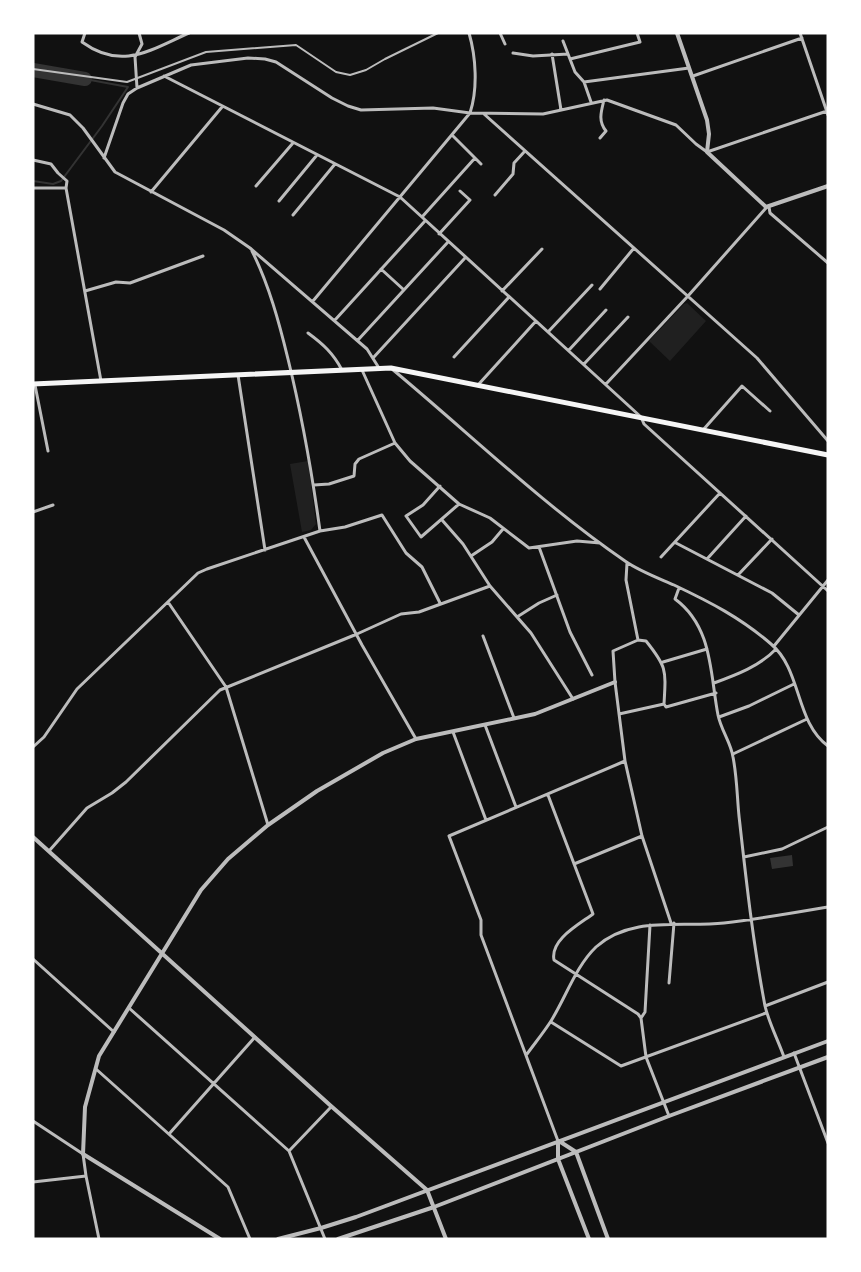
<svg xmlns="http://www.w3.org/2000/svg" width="861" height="1272" font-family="'Space Grotesk',sans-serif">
	<rect width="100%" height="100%" fill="#111"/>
	<path fill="#202020" d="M687 303 706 321 670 361 649 341 684 304Z
		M308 461 316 524 311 530 302 532 290 464Z"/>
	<path fill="#333" d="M792 855 793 866 772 869 770 858Z"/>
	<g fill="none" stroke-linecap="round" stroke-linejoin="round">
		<path stroke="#333" stroke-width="2" d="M85 79 128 87
			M33 181 53 184 61 181 102 126 128 87"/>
		<path stroke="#333" stroke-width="14" d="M33 70 85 79"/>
		<path stroke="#bcbcbc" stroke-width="2" d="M33 69 127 82 206 52 296 45 336 72 350 75 366 70 385 59 438 33"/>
		<path stroke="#bcbcbc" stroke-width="3" d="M85 33 82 42C122 71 150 50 189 33
			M500 33 505 44
			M800 33 828 115
			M563 41 575 72 584 82 591 102
			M513 53 533 56 568 54
			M552 54 561 110
			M570 59 640 42 637 33
			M164 76 400 197 641 417 644 424 828 591
			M693 76 802 38
			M584 82 689 68
			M137 88 135 57 142 44 139 33
			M33 104 70 115 83 128 115 172 224 230 250 248 367 349 379 368
			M484 114 757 358 828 441
			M453 136 481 164
			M600 138 606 131C598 121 601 112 604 100
			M104 158 123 103 128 94 137 88 191 65 248 58 265 59 276 62 332 98 348 106 361 110 433 108 470 113 543 114 607 100 676 125 696 144 707 152 827 111
			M33 160 51 164 58 173 67 181 66 188
			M256 186 293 143
			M33 188H66L101 381
			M151 192 222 107
			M495 195 513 174 514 163 525 151
			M279 201 317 155
			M769 207 770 213 828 263
			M293 215 335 164
			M422 217 475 158
			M439 234 470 200 460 191
			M252 251C269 285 279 322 288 359 302 416 312 473 320 531
			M381 269 404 290
			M600 289 634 248
			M85 291 116 282 130 283 203 256
			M502 291 542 249
			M313 301 470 113C478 89 476 57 469 33
			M335 320 425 221
			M548 332 592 285
			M308 333C323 344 333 353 342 370
			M358 340 448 242
			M569 350 606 310
			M454 357 509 297
			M373 358 465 258
			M584 364 628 317
			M392 369C469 433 542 504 625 561 639 571 658 578 674 585 710 602 741 618 771 644 802 670 795 722 828 746
			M362 370 395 443 410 461 459 504 490 518 529 548 577 541 600 543
			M238 375 265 550
			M606 384 688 296 766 208
			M35 385 48 451
			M478 385 536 321
			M703 430 742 386 770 411
			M314 485 329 484 354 476 355 464 359 459 395 443
			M440 486 423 505 406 516 421 537 459 504
			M33 512 53 505
			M442 520 463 544 490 586 531 633 573 699
			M304 537 362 645 416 739
			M676 543 772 593 799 615
			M539 547 570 632 592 675
			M471 556 492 542 503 529
			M661 557 720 493
			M707 559 746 516
			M738 575 772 539
			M679 588 675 599C713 627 710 674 718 715 721 730 731 743 733 757 737 777 737 796 739 816 746 879 753 943 765 1006 769 1023 778 1040 784 1057
			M168 602 226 687 268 825
			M517 617 539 603 557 595
			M483 636 514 718
			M638 640 646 641C667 667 666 670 664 704
			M774 646 828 580
			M663 662 707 649
			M714 683C736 675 760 666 776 649
			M619 714 664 704 666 707 716 693
			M719 717 749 706 794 684
			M485 725 516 807
			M453 732 486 820
			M33 747 44 737 77 689 198 573 207 569 320 531 345 527 382 515 406 553 422 567 440 603
			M733 754 807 719
			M625 761 642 836 671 923
			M548 795 593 914C578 925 550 940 554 960L638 1014 641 1018
			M49 851 87 808 112 793 126 782 220 690 357 634 401 614 419 612 490 586
			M744 857 782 849 828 827
			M574 864 642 836
			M650 925 645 1012 641 1018 646 1057 669 1116
			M33 959 114 1032
			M669 983 674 923
			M765 1006 828 982
			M129 1008 289 1151 325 1239
			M551 1022 621 1066 766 1013
			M794 1053 828 1143
			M527 1054C535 1043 544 1032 551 1021 566 997 576 966 596 947 632 915 682 928 724 923 759 919 793 913 828 907
			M96 1069 228 1187 250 1239
			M33 1121 83 1154 86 1176 99 1239
			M169 1134 255 1037
			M558 1141 481 935V920L449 836 625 761 615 682 613 651 638 640 626 580 627 563
			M289 1151 331 1107
			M33 1182 86 1176"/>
		<path stroke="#bcbcbc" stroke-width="4" d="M677 33 707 120 709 134 707 152 766 207 828 186
			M33 837 331 1106 427 1190 446 1239
			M558 1141V1159L589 1239
			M559 1141 576 1152 608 1239
			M220 1239 83 1154 85 1107 99 1056 201 890 228 859 268 825 317 791 383 753 416 739 535 714 615 682
			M278 1239 321 1228 356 1217 828 1041
			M338 1239 434 1207 669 1116 828 1057"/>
		<path stroke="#f5f5f5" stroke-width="5" d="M33 384 391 368 828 455"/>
	</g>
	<rect width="861" height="1272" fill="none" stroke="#ffffff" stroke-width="69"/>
</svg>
